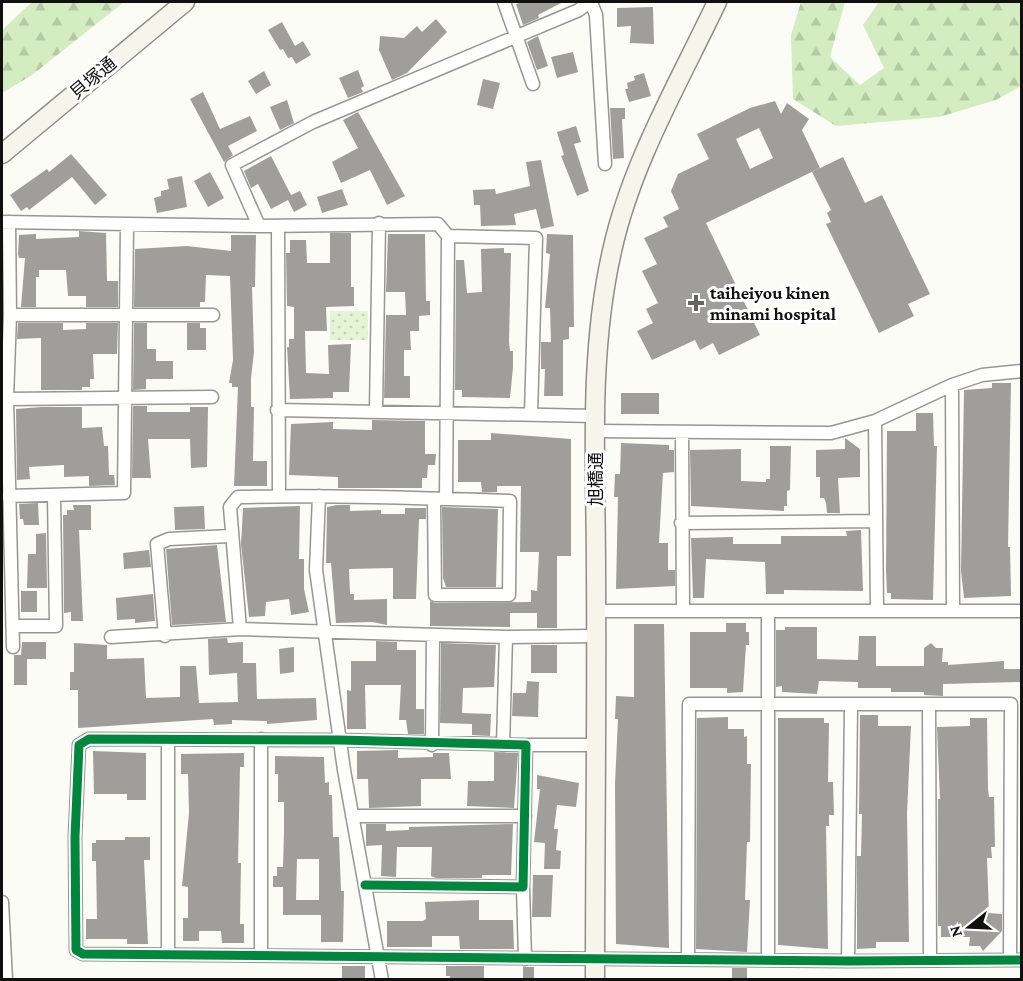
<svg xmlns="http://www.w3.org/2000/svg" width="1023" height="981" font-family="'Crimson Pro','Noto Sans JP',serif">
	<defs>
		<pattern id="green-dots" width="8" height="8" patternUnits="userSpaceOnUse" patternTransform="scale(1.5)"><rect width="8" height="8" fill="#e4f4d4"/><path d="M2 2h.1M6 6h.1" fill="none" stroke="#c3d0b5" stroke-width="1.8" stroke-linecap="round"/></pattern>
		<pattern id="forest-firs" width="22" height="20" patternUnits="userSpaceOnUse" patternTransform="scale(1.5)"><rect width="22" height="20" fill="#d3edc1"/><path d="M5 1l3.5 6h-7zM16 11l3.5 6h-7z" fill="#b4caa5"/></pattern>
	</defs>
	<rect width="100%" height="100%" fill="#fcfcf6"/>
	<path fill="url(#green-dots)" d="M330 311H368V340H330Z"/>
	<path fill="url(#forest-firs)" d="M32 2H124L32 75 2 93V30Z
		M801 2H845L830 57 860 85 884 68 863 25 879 2H1021V86L996 100 939 117 836 126 793 99 791 35Z"/>
	<path fill="#a09e9b" fill-rule="evenodd" d="M523 2H563L538 15 539 18 523 25 516 4Z
		M653 7 654 44 630 43 631 26 617 27V8Z
		M436 19 447 32 407 73 392 80 379 50 380 36 404 38 417 26 422 32Z
		M282 22 295 46 303 41 311 55 296 64 292 57 288 58 283 49 280 50 268 30Z
		M538 36 548 66 537 70 527 42Z
		M573 52 578 72 557 78 551 57Z
		M358 70 364 86 361 88 363 92 348 98 339 78Z
		M264 71 271 85 256 94 248 81Z
		M644 73 651 96 629 102 625 89H628L627 83 635 80 634 76Z
		M483 79 500 83 493 109 477 105Z
		M203 92 220 129 250 116 257 131 228 146 233 155 224 162 190 99Z
		M287 100 294 123 280 130 270 107Z
		M775 101 781 114 787 103 809 119 802 130 820 168 706 223 760 335 719 355 713 343 700 350 695 340 652 360 637 331 653 323 646 309 658 303 642 271 657 264 644 238 668 227 663 217 679 209 671 191 678 174 709 159 697 134 750 108ZM759 128 773 158 750 169 736 139Z
		M610 108H625V119H622L624 158 613 159Z
		M358 112 405 196 387 205 370 170 341 183 332 162 358 148 343 120Z
		M576 126 581 142 574 144 589 191 577 196 561 156 564 155 557 132Z
		M71 154 107 195 95 205 72 177 29 210 27 207 21 211 10 195 47 169 49 172Z
		M271 156 291 195 300 191 307 205 294 212 288 200 271 209 258 184 251 188 244 171Z
		M843 157 865 203 882 195 930 294 908 304 914 316 879 333 826 224 831 222 827 213 831 210 812 172Z
		M541 160 554 226 541 229 536 209 514 214 516 225 481 226 480 205H474L473 190 495 189 496 194 530 186 526 162Z
		M210 172 224 198 208 207 194 181Z
		M182 176 187 207 157 213 154 198 161 196V191L169 189 167 179Z
		M342 189 348 205 322 213 317 197Z
		M79 231 106 233 107 281H118V307H86V296H68L66 270H39V277H36V307H21L25 258H19L18 254 19 235 36 234V239L79 237Z
		M330 233H351V287H354V306L326 307 327 331H305L306 373 329 374 328 345 351 344 349 392H333V398L290 399 287 347H289V339H294V307L287 306 286 253H290V240H306L307 263H330Z
		M388 234H425L426 301H430V315L419 316V331H410L411 350H404V376H410V398H384L386 315H406L405 292H386Z
		M547 234 573 235 574 327H569V339L563 340V396H544L545 369H541V342H551L550 308H545L550 254 546 253Z
		M231 235H256L255 287H252L254 352 251 378V407H254L253 461H267V486H234L238 387H232V383H229L233 360 230 276 206 275 205 302H200V307H134L135 249 187 246 231 251Z
		M504 248V253H511L509 342 510 351H513V367L510 398 462 397V390H455L456 260H464L467 293 482 292 481 249Z
		M18 323H63V330L86 329V323H118L117 354H93L94 379H90V387H82V390H41V338L17 339Z
		M134 323H147V349H156V361H173V379H146V389L133 390Z
		M187 323H200V328H206V350H187Z
		M992 383H1011L1008 547H1010L1011 596 964 598 961 571 964 390 992 388Z
		M621 393H659V414H621Z
		M133 406H147V412H190V407H208L207 467 191 468 190 439H148L151 478H132Z
		M41 407H82V428L102 427 104 446H108L109 475H114L115 485 89 486V476L64 477V465L29 467 30 479 17 480 16 409Z
		M916 413H933L934 446H937L933 600 891 599V593H887L886 571 887 431H916Z
		M372 420 425 421V454H436L435 465H428L427 478H422V488H338V477L289 475 291 424 333 422V429L372 430Z
		M491 433 571 439V556H557V628H537V613H510V627L430 626V601L435 603 531 602V590L537 591 539 552H520L521 486H497V492H482L481 482H458V440H491Z
		M845 438 860 449V477L838 478 840 513H827L826 503 824 498H820V477H816V450L845 449Z
		M621 443 669 445V450H674V472L663 473 659 543H668V570H675V586L616 589 618 497H614L615 474H620Z
		M770 446H791L790 490 787 491V506H784V511L691 506 690 450 741 449V481L766 482V479H770Z
		M38 503 39 525H24L23 519H20L19 504Z
		M73 505H91V530H79L83 621H71V612L64 613 63 515H67V510H74Z
		M337 505H350V511L381 510V514H405V508H426V519H419L416 599H393V568L349 569 350 594H354V600L387 599V625L372 622 336 623 331 563H326L327 510V507Z
		M204 506 205 529 175 530 174 507Z
		M300 506 299 559H304V589L309 612 291 615 289 599 266 602 265 616 249 617 241 544 243 508Z
		M442 507 498 509 496 587H446L443 578Z
		M861 530 863 591 784 590V594H766L765 562 706 559 704 598H693L691 538 733 537V544H781V536H847L846 531Z
		M46 533 47 588H27L28 554H36V534Z
		M217 545 226 622 172 625 166 549Z
		M149 550 151 567 124 569 123 553Z
		M21 591H37V612H21Z
		M153 594 155 621 135 623V619L117 620 116 598Z
		M726 623H746V632H749V645H746L743 692 727 693V688H690V632H726Z
		M634 624H664L669 948 616 944 615 784 618 719H615L616 696 634 697Z
		M785 627H817V659L858 660 859 636H876V666H924V648L931 643 936 648H943L942 662H948V665L1004 661V669H1022V682L943 684V696L924 695V692H891V688H858V682L819 681 817 694 782 692V686L776 687V630H785Z
		M227 638 228 643 243 642V663H256L257 699 316 698 317 720 267 724V721L232 720V724L214 725 213 719 78 728V690H70V672H74V643L107 645V659L144 658 146 698 180 697V666H196L199 703 238 702 237 673 209 675 208 639Z
		M376 641 397 642V650H416V709H424V734H408L406 720H399L401 685H365L366 729H347V690L351 691V661H376Z
		M22 642H46V659H27V685H14V655H21Z
		M441 643 496 645 494 687 463 688 462 713 491 714 490 736 472 735V724L440 723Z
		M531 645H557V673H531Z
		M294 647V672L280 674 279 649Z
		M527 681 539 682 538 717 512 716 513 693H526Z
		M860 715H878V726H911L907 813 909 942H876V948L857 949V856H861L862 814H859Z
		M728 717V729H744V737L747 736V764H751L750 842H747L745 900H750L747 952 696 949 697 718Z
		M778 718H824V723H829L828 782H833L834 815H829V826H826L828 949 778 945Z
		M970 718H987L988 789 989 797H994L995 847H991L992 858H987L989 913 1002 914V931L983 951 980 946H969L970 937H941V926H938V799H940L937 727 970 726Z
		M398 750V758L433 757V753H449L451 779H421V806L369 808 368 779H357V751Z
		M93 751 146 753V800H127V794H94Z
		M494 752 518 753 514 808 467 806 468 781H494Z
		M244 753V767H240L238 863H241L240 924H244V943H222L221 931H199V941H183V918H188V887L182 886 189 813 188 774H181V754Z
		M275 756 324 757 325 783 329 782V795H332L333 837H339L341 891H344L343 942H321V915H283V887H273V876H277V867H283L284 831V802H278V774H275ZM297 859H319V900H296Z
		M537 775 579 783 576 807 557 805 554 829H558L556 850 561 851 560 869H544L545 843 534 842 540 789H537Z
		M366 824H386V831L409 830V827L513 824 511 875H482V878H436L431 876 432 847H397L396 877 381 876 382 845 366 846Z
		M125 837H150V860H144L148 944H127V939H86V919H97L96 861H92V843H96V840H125Z
		M533 875H553L551 917H532Z
		M479 900V920H513L514 949H460L459 936H432V947H387V921H423L426 919 425 902Z
		M342 966H365V980H342Z
		M446 966H484V980H450V976H446Z
		M523 967H534V980H523Z
		M732 968H747V980H732Z"/>
	<g fill="none" stroke-linecap="round" stroke-linejoin="round">
		<g stroke="#969694" stroke-width="15">
			<path id="street" d="M504 2 533 84
				M591 2 596 15 605 164
				M2 222 259 226 438 224 448 236 536 238 531 414
				M9 222 10 315 7 399 13 647
				M259 226 232 165 313 122 579 10 589 2
				M278 226 279 496
				M10 315H213
				M952 385 953 610
				M7 399 212 397
				M277 410 596 416
				M376 411 379 223
				M875 421 877 610
				M596 431 831 433 875 421 952 385 982 375 1022 371
				M682 432 683 609
				M8 496 124 493 127 225
				M319 496 316 570 344 770 382 980
				M446 499 448 236
				M681 523 876 521
				M596 611H1022
				M768 611V959
				M13 626H56L54 496
				M240 629 230 507 238 497C329 495 419 498 510 501L509 595H435L434 499
				M165 636 157 544 169 539 230 536
				M111 637 240 629 506 637 503 745
				M506 637 596 636
				M929 705 930 960
				M168 740V955
				M432 745 433 636
				M526 745H596
				M352 816H525
				M365 885 523 887 526 745 340 740 89 739 79 745 75 837 76 950 83 954 848 961 1022 960
				M523 887 525 959
				M2 902 6 980
				M261 954V739
				M688 960 689 704H1011L1010 960
				M848 961 851 706"/>
		</g>
		<g stroke="#8d8d8a" stroke-width="21">
			<path id="secondary" d="M2 154 185 2
				M595 980C595 844 597 708 596 572 596 466 588 356 612 251 631 164 679 82 717 2"/>
		</g>
		<use href="#street" stroke="#fffffe" stroke-width="12"/>
		<use href="#secondary" stroke="#f6f5eb" stroke-width="18"/>
		<g stroke="#fff" stroke-width="13">
			<path id="cycleway" d="M365 885 523 887 526 745 340 740 89 739 79 745 75 837 76 950 83 954 848 961 1022 960"/>
		</g>
		<use href="#cycleway" stroke="#00873e" stroke-width="9"/>
	</g>
	<path fill="#636360" stroke="#fff" stroke-width="2" d="M693 294h6v6h6v6h-6v6h-6v-6h-6v-6h6z"/>
	<g text-anchor="middle" stroke-width="6" stroke-linejoin="round" paint-order="stroke">
		<g font-size="18" fill="#101010" stroke="#fff">
			<text transform="translate(93 78) rotate(-40)" y="6">貝塚通</text>
			<text transform="translate(596 479) rotate(-90)" y="6">旭橋通</text>
		</g>
		<g font-size="18" font-weight="bold" fill="#101010" stroke="#fff" text-anchor="start">
			<text x="710" y="299">taiheiyou kinen<tspan x="710" dy="21">minami hospital</tspan></text>
		</g>
	</g>
	<rect width="1023" height="981" fill="none" stroke="#101010" stroke-width="6"/>
	<g transform="translate(969 927) rotate(252)" stroke="#ffffff" stroke-width="4.5" paint-order="stroke">
	<path d="M0-4.5L10 22L0 15L-10 22Z" fill="#101010"/>
	<text y="-9" font-size="16" font-weight="bold" text-anchor="middle" fill="#101010">N</text>
	</g>
</svg>
